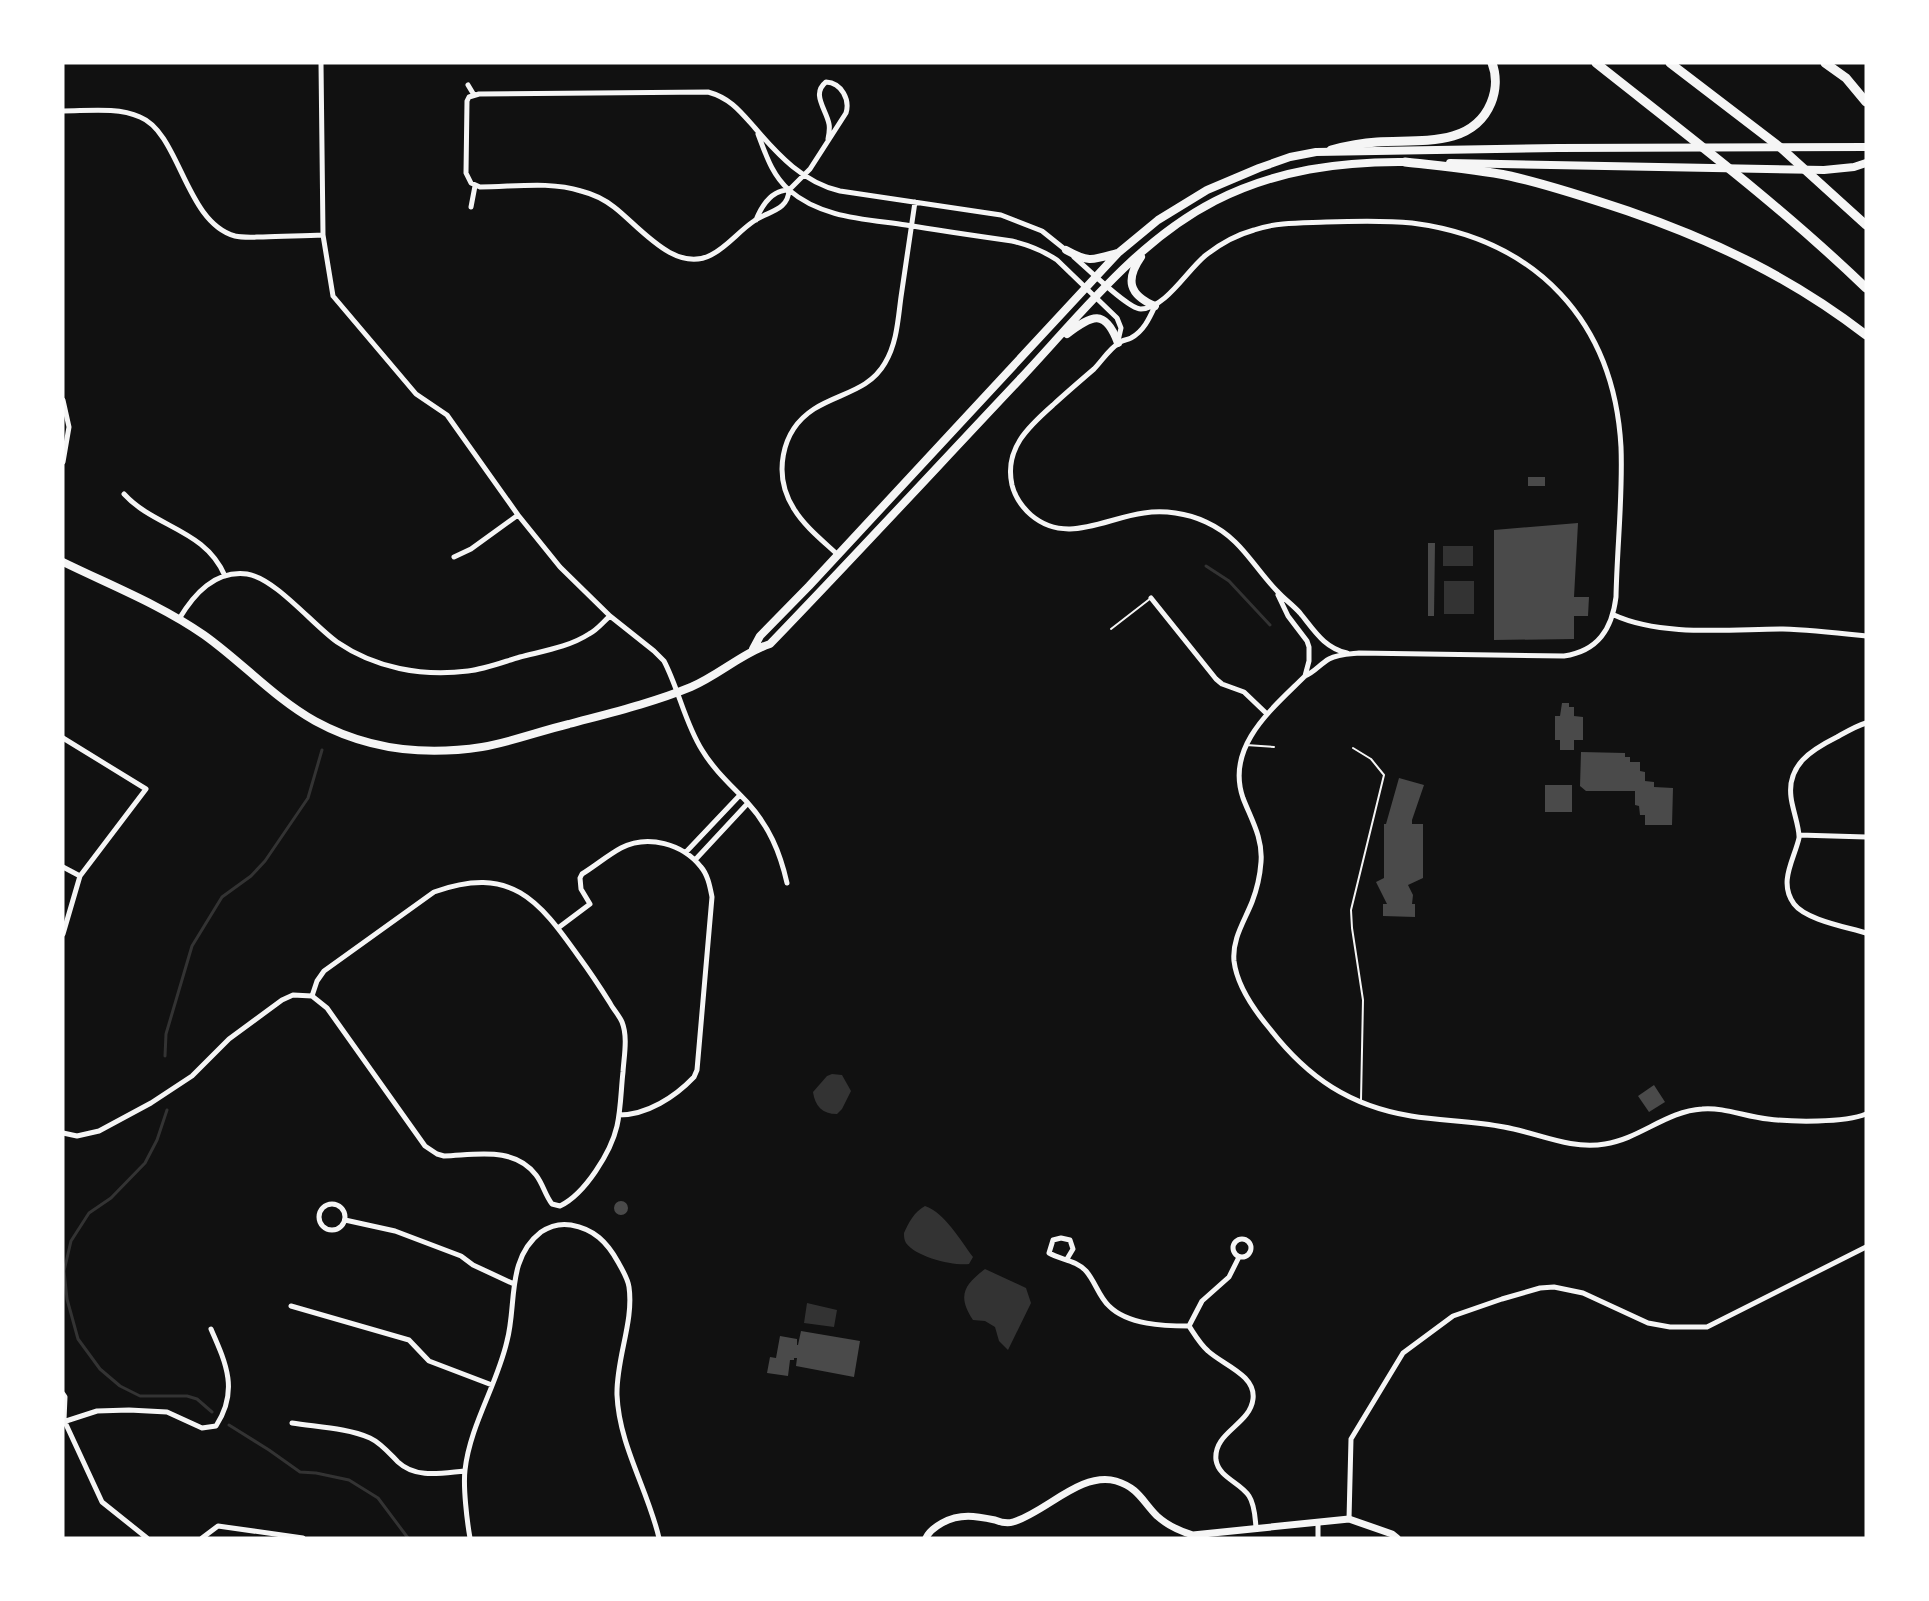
<svg xmlns="http://www.w3.org/2000/svg" width="1929" height="1601" font-family="'Nunito Sans',sans-serif">
	<rect width="100%" height="100%" fill="#111"/>
	<path fill="#333" d="M1443 546H1473V566H1443Z
		M1444 581H1474V614H1444Z
		M832 1074 842 1075 851 1091 842 1109 837 1114C822 1114 815 1106 813 1092L827 1076Z
		M925 1206C945 1213 960 1240 973 1257L969 1264C953 1266 916 1257 906 1243 904 1240 904 1236 904 1233 909 1222 914 1212 925 1206Z
		M985 1269 1026 1288 1031 1303 1008 1350 999 1341 995 1327 985 1321 973 1320C957 1296 964 1285 985 1269Z
		M807 1303 837 1310 834 1327 804 1323Z"/>
	<g fill="none" stroke-linecap="round" stroke-linejoin="round">
		<path stroke="#333" stroke-width="3" d="M1206 566 1229 581 1270 625
			M165 1056 166 1034 192 946 222 897 251 876 265 861 308 798 322 750
			M167 1110 157 1140 145 1163 111 1198 89 1213 71 1241 64 1271 67 1299 78 1339 100 1369 120 1386 140 1396H187L197 1399 212 1412
			M229 1425 269 1450 300 1472 316 1473 349 1480 378 1498 408 1538"/>
	</g>
	<path fill="#4a4a4a" d="M1528 477H1545V486H1528Z
		M1578 523 1574 597H1589L1588 616H1574V639L1494 640V530Z
		M1428 543H1435L1434 616H1428Z
		M1562 703H1569V707H1574V716L1583 717V740H1574V750H1560V740H1555V716H1560Z
		M1581 752 1625 753V757H1630V762H1640V771L1645 772V781L1654 782V787L1673 788 1672 825H1645V815H1640L1639 806 1635 805V791H1586L1580 786Z
		M1399 778 1424 785 1412 820V824H1423V878L1408 885 1413 895 1412 904H1415V917L1383 916V904H1387L1376 882 1384 878V824H1386Z
		M1545 785H1572V812H1545Z
		M1654 1085 1665 1102 1649 1112 1638 1096Z
		M614 1208a7 7 0 1 1 14 0a7 7 0 1 1-14 0Z
		M801 1331 860 1341 854 1377 796 1366 797 1358H794V1360H790L788 1376 767 1373 770 1357 776 1358 780 1336 797 1339V1345H798Z"/>
	<g fill="none" stroke-linecap="round" stroke-linejoin="round">
		<path stroke="#f5f5f5" stroke-width="2" d="M1111 629 1151 598
			M1246 745 1274 747
			M1353 748 1371 759 1384 775 1351 910 1352 928 1363 1000 1361 1100"/>
		<path stroke="#f5f5f5" stroke-width="5" d="M321 63 323 235 333 296 416 394 447 415 518 515 560 567 610 616 654 651 664 661C679 690 685 723 702 750 714 770 731 785 747 802 769 826 780 852 787 883
			M468 85 474 95
			M63 111C88 111 117 107 140 117 180 133 185 222 235 236 243 238 255 237 263 237 283 236 303 236 323 235
			M758 134C766 155 772 175 789 190 821 218 866 219 906 225 942 231 977 236 1012 241 1029 245 1042 250 1057 260L1117 318 1121 328 1118 341
			M789 190C788 211 768 211 754 221 739 231 727 247 711 255 675 274 639 226 614 207 605 200 593 194 581 191 550 181 513 187 480 187L471 183 466 173 467 101 469 97 479 94 708 92C730 98 740 111 755 128 778 155 804 183 840 191L1001 215 1042 231 1067 251
			M789 190 810 169 846 113C850 100 842 83 826 82 811 94 826 109 829 124 830 129 829 134 828 139
			M471 207 475 186
			M756 220C762 205 772 190 789 190
			M1074 257C1086 267 1129 310 1141 309 1166 308 1187 270 1206 255 1220 244 1236 235 1254 230 1277 222 1302 223 1326 222 1354 221 1383 220 1412 223 1536 239 1614 321 1621 447 1623 496 1617 547 1616 597 1612 629 1598 651 1564 656L1359 653C1349 654 1338 654 1329 659 1320 664 1315 672 1305 676 1273 708 1225 746 1243 798 1251 819 1263 838 1261 862 1260 876 1257 889 1252 902 1244 922 1232 939 1234 961 1237 986 1254 1010 1270 1029 1308 1078 1350 1106 1411 1116 1442 1121 1473 1121 1504 1127 1538 1133 1570 1150 1605 1144 1639 1139 1667 1111 1702 1109 1724 1107 1746 1117 1768 1119 1792 1122 1844 1123 1866 1114
			M1155 306C1150 317 1144 331 1131 338 1127 340 1122 340 1119 343 1109 349 1102 361 1094 369 1080 381 1066 393 1053 405 1028 427 1004 449 1012 485 1015 497 1022 507 1031 515 1066 545 1105 518 1144 513 1164 510 1187 513 1206 522 1241 538 1252 565 1277 591 1284 599 1293 605 1300 613 1314 630 1324 648 1347 653
			M63 400 69 427 63 462
			M124 494C155 528 205 529 225 576
			M838 555C823 541 805 527 794 509 773 476 780 431 814 409 839 393 869 391 885 363 897 343 898 319 901 297 906 265 910 234 915 202
			M454 557 471 549 518 515
			M1278 595 1288 616 1307 641 1309 647V661L1305 676
			M1151 598 1216 679 1222 684 1244 692 1267 714
			M1614 615C1662 637 1731 629 1783 629 1811 630 1838 633 1866 636
			M179 619C194 594 215 570 247 574 275 578 313 625 337 642 375 668 422 677 468 671 485 669 503 662 520 657 543 651 569 647 589 634 597 630 603 622 610 616
			M1866 723C1856 726 1846 732 1837 737 1811 750 1787 765 1791 797 1792 808 1800 829 1799 838 1794 860 1778 882 1794 904 1806 920 1847 927 1866 933
			M63 738 146 789 80 876 63 934
			M1799 835 1866 837
			M686 852 740 795
			M695 860 748 803
			M63 867 80 876
			M558 928 590 904 581 889 580 878 582 874C595 866 608 855 621 848 648 834 683 844 701 867 708 875 710 887 712 897L697 1070 694 1077C675 1097 647 1115 619 1115
			M63 1133 77 1136 99 1131 151 1103 192 1076 229 1039 282 1000 293 995 312 996 317 981 324 971 434 892C511 865 538 899 579 957 590 972 600 987 610 1003 613 1009 619 1015 622 1022 628 1037 624 1056 623 1072 621 1089 621 1108 617 1126 611 1152 585 1194 560 1206L552 1204C545 1195 543 1184 536 1175 514 1146 476 1155 444 1156L437 1154 425 1146 327 1008 312 996
			M319 1217a13 13 0 1 1 26 0a13 13 0 1 1-26 0Z
			M345 1220 395 1231 461 1256 473 1265 514 1284
			M1233 1248a9 9 0 1 1 18 0a9 9 0 1 1-18 0Z
			M1239 1257 1229 1277 1202 1301 1189 1326C1195 1335 1200 1344 1208 1351 1223 1365 1256 1375 1253 1399 1250 1425 1213 1432 1216 1460 1219 1478 1240 1482 1249 1496 1255 1505 1255 1518 1256 1527
			M1067 1259 1073 1249 1070 1240 1061 1238 1053 1240 1049 1253C1061 1260 1076 1260 1086 1271 1095 1281 1099 1297 1109 1306 1128 1325 1164 1326 1189 1326
			M291 1306 409 1340 429 1361 492 1385
			M63 1394 65 1397 64 1420 102 1502 147 1538
			M63 1422 97 1411 129 1410 167 1412 202 1428 216 1426C239 1391 226 1363 211 1329
			M292 1423C317 1427 347 1428 370 1438 381 1443 390 1454 398 1462 416 1479 442 1473 464 1471
			M1349 1519 1351 1439 1403 1353 1453 1316 1502 1299 1540 1288 1554 1287 1583 1293 1648 1323 1670 1327H1707L1866 1247
			M202 1538 218 1526 303 1538
			M470 1538C467 1521 463 1487 465 1470 470 1425 497 1385 507 1341 517 1304 506 1259 541 1232 550 1226 560 1223 571 1225 594 1229 607 1242 618 1262 622 1269 628 1279 629 1287 634 1322 616 1359 617 1395 619 1445 648 1490 659 1538
			M1318 1538V1522"/>
		<path stroke="#f5f5f5" stroke-width="7" d="M926 1538C929 1531 935 1527 942 1523 960 1513 976 1516 995 1520 1000 1522 1007 1524 1013 1522 1045 1513 1081 1471 1116 1481 1139 1488 1142 1501 1157 1516 1167 1525 1179 1531 1193 1535L1349 1519 1392 1534 1397 1538"/>
		<path stroke="#f5f5f5" stroke-width="8" d="M1450 163 1824 170 1854 167 1866 163
			M1066 250C1089 263 1093 260 1117 253
			M1141 257C1125 280 1129 295 1155 306
			M1067 334C1092 315 1105 308 1118 343
			M63 562C110 585 161 605 204 635 242 662 274 698 315 721 366 749 424 756 482 747 511 742 540 731 569 724 610 713 652 703 691 687 719 675 742 653 770 644 855 556 938 466 1022 377 1081 314 1137 241 1215 201 1276 170 1341 161 1408 162
			M753 649 760 636 809 586 1118 253 1158 220 1207 190 1259 168 1290 157 1316 152 1558 148 1866 147"/>
		<path stroke="#f5f5f5" stroke-width="9" d="M1596 63C1688 136 1781 206 1866 288
			M1670 63 1781 148 1866 225
			M1825 63 1846 78 1866 102
			M1331 150C1346 146 1361 143 1377 142 1416 139 1472 149 1491 103 1496 91 1497 76 1492 63
			M1405 162C1440 166 1475 169 1510 176 1550 185 1589 198 1628 211 1715 241 1792 278 1866 335"/>
	</g>
	<rect width="1929" height="1601" fill="none" stroke="#ffffff" stroke-width="129"/>
</svg>
